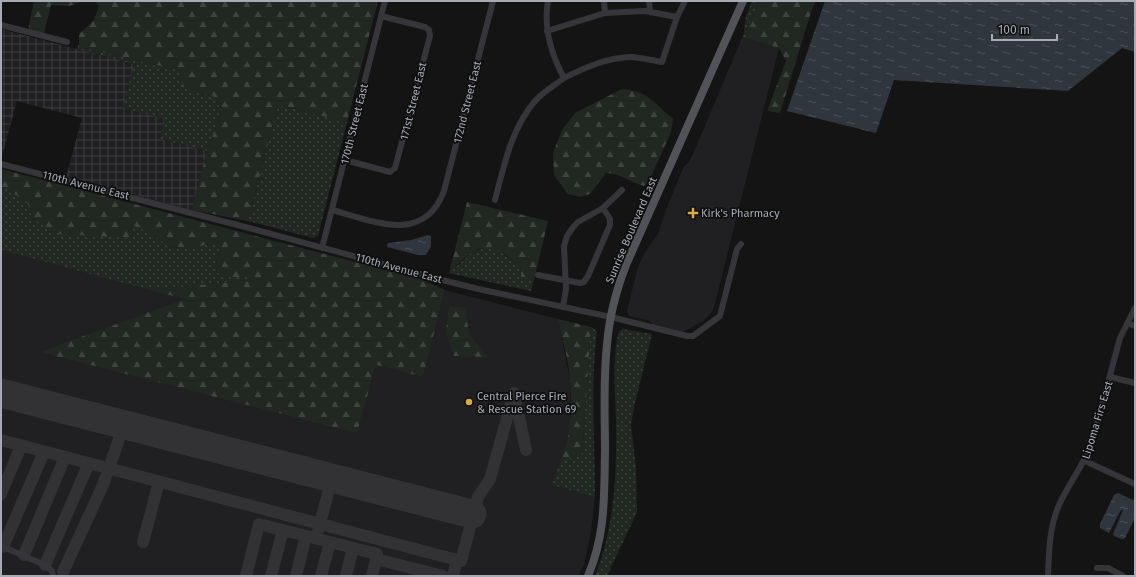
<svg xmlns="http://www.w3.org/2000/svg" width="1136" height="577" font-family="'Fira Sans',sans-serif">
	<defs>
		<pattern id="industrial-grid" width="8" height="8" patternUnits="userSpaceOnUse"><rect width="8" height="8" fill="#202022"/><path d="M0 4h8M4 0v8" fill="none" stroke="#3e3e40"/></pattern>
		<pattern id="grass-dots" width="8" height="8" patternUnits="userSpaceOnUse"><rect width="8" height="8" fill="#212822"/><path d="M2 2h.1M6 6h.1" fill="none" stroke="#3e4440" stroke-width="1.8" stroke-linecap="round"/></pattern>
		<pattern id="forest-firs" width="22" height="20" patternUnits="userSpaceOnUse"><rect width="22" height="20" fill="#212822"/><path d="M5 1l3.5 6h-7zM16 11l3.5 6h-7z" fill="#3e4440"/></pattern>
		<pattern id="water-ripples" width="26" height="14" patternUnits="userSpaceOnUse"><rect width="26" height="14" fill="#2f363d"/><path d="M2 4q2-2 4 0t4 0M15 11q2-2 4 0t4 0" fill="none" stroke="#4a5057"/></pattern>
	</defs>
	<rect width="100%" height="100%" fill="#141415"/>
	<path fill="#202022" d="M744 37 779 48 714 307 712 312 703 321 685 331 681 332 653 325 650 321 629 316 627 311 637 270 644 254 658 234 667 207 684 166 688 163 693 154 742 38Z
		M1 250 186 299 39 352 357 432 376 365 423 377 445 290 558 319 570 380V426L565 450 552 485 595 497 591 532 584 565 578 576H1Z"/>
	<path fill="url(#industrial-grid)" d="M1 29 134 64 165 119 160 139 207 151 192 210 66 177 82 118 17 101 1 160Z"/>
	<path fill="url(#grass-dots)" d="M752 1H759L743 37 746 16Z
		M79 44 88 49 178 70 198 93 212 95 222 110 207 151 160 139 165 119 123 108 134 64 77 49Z
		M278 105 347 122 318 236 313 238 248 221Z
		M1 187 5 188 27 202 34 220 129 238 132 224 153 234 170 248 183 247 194 249 212 242 220 249 215 268 230 277H255L247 280 150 290 1 250Z
		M484 248H495L520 266 521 277 534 280 531 291 449 273 450 269 457 266 471 253Z
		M591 327 597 331C590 386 595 441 595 497L552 485 561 460 582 454Z
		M623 329 652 334 634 407 631 425 636 468 637 512 607 576H595C615 526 617 472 616 419 615 394 612 354 619 331Z"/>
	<path fill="url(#forest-firs)" d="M34 1H85L69 6 51 5 44 33 39 34 28 31Z
		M94 1H378L347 122 278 105 248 221 192 210 207 151 222 110 212 95 198 93 183 87 178 70 88 49 79 44V34L94 20 99 6Z
		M759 1H816L812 9 780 113 767 111 786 61 779 48 743 37Z
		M622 89C648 91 654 103 673 119L671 132 649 181 644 186C631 183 620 173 606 173L590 194 580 197 568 194 554 175 553 153 562 130 575 113Z
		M1 169 420 279 445 290 423 377 376 365 357 433 39 352 185 299 150 290 247 280 254 277H230L216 273 215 268 220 249 212 242 194 249 183 247 170 248 153 234 132 225 130 238 60 234 34 220 27 202 5 188 1 187Z
		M467 202 548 221 534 280 521 277 520 266C503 253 491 240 470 254 462 259 458 266 450 269Z
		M449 306 465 308 469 334 488 357 454 356 446 332Z
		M558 319 591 327 582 454 561 460C571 435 572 408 570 380 569 361 562 339 558 319Z"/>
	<path fill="url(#water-ripples)" d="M825 1H1135V52L1122 48 1068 91 894 80 876 133 787 111Z
		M428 235 431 236V246L426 255H418L387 247V245L388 243 411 240Z
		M1118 493 1135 501V518L1125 538 1122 539 1114 536 1113 534 1123 510H1121L1109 533 1100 528V524L1114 495Z"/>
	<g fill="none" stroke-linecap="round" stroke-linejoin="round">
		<path stroke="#323235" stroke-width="12" d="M1 440 461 561 478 497 490 479 514 393 526 450
			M1 494 21 446
			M318 531 332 478
			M143 542 159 482
			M3 547 44 452
			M24 555 65 457
			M45 565 89 463
			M63 572 103 485 124 425
			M246 576 259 524 377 554 376 559 443 576
			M271 576 283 530
			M296 576 306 536
			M321 576 330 542
			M346 576 353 548
			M372 576 376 559
			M453 576 457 559"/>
		<path stroke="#323235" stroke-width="29" d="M1 393 472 514"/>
		<path stroke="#36363a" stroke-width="6" d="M604 1 605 13
			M649 1 650 12
			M1 25 67 42
			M547 31 605 13 645 11 677 17
			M564 78C584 68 608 57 632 57 642 58 652 60 662 62L677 17 685 1
			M345 160 390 172 395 168 430 36 429 30 425 27 381 16
			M1 164 249 228 450 282 483 290 611 317 687 336H693L720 316 737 249 741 244
			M495 200C504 166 511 129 535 101 543 92 555 85 564 78 551 54 543 29 548 1
			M332 210C373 221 424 245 444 191L493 1
			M322 248 385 1
			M538 275 580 283 584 282 588 276 610 225V219L603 208
			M563 307 566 289 564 246 567 236 574 226 578 222 603 208 622 190
			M1127 323 1135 326
			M1110 377 1135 383
			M1085 461 1135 484
			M1 546 45 565 52 571 53 576
			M1097 568H1108L1123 576
			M1048 576C1049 552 1049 528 1059 505 1069 483 1084 465 1092 442L1120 338 1135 308"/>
		<path stroke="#525359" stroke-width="8" d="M588 576C606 533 604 496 605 451 605 416 603 380 607 345 609 317 616 291 626 265L743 1"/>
	</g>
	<g fill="#dbaa47" stroke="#0f0f10" stroke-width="1.5">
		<path d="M691 207h4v4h4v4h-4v4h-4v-4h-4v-4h4z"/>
		<circle cx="469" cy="402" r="4"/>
	</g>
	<g text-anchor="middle" stroke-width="3.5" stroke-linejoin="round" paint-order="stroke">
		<g font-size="11" fill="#a7abb4" stroke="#0f0f10">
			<text transform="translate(413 101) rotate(-76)" y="4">171st Street East</text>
			<text transform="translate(467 102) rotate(-76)" y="4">172nd Street East</text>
			<text transform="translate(354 124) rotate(-76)" y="4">170th Street East</text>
			<text transform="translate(86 185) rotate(14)" y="4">110th Avenue East</text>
			<text transform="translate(631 230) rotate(-67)" y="4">Sunrise Boulevard East</text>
			<text transform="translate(399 268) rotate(15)" y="4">110th Avenue East</text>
			<text transform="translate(1097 420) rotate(-73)" y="4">Lipoma Firs East</text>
		</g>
		<g font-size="11" fill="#a7abb4" stroke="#0f0f10" text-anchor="start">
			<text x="701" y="217">Kirk's Pharmacy</text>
			<text x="477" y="400">Central Pierce Fire<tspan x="477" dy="13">&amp; Rescue Station 69</tspan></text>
		</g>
	</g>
	<rect width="1136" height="577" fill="none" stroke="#a7abb4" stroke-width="4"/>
	<path d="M992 34v6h65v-6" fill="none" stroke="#a7abb4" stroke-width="2"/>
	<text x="998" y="34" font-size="12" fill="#a7abb4" stroke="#0f0f10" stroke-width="3" paint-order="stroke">100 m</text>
</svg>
